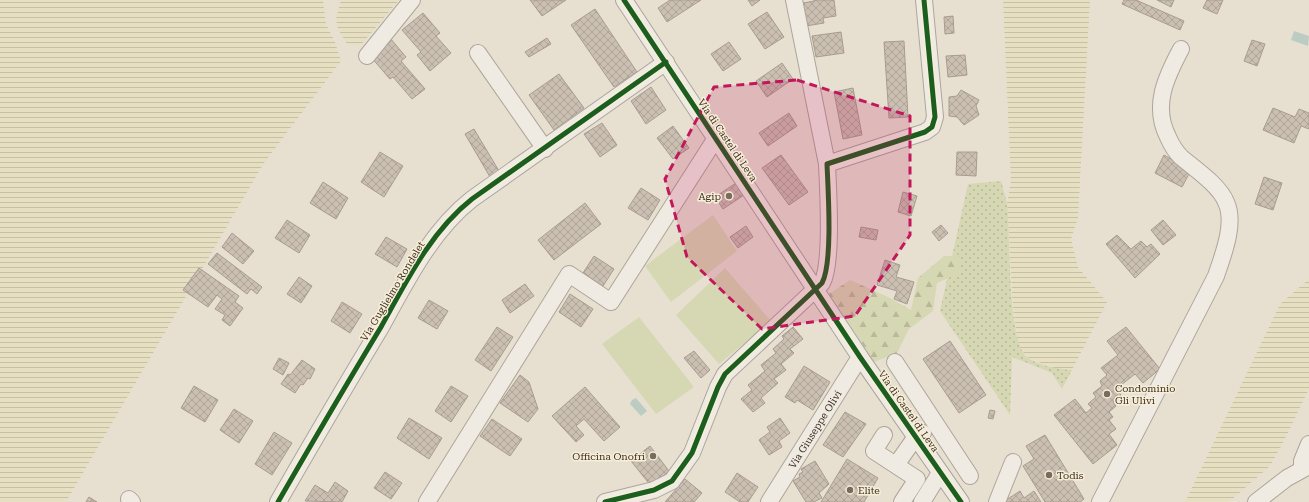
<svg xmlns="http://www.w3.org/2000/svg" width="1309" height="502" font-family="'Roboto Serif',serif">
	<defs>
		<pattern id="farmland-rules" width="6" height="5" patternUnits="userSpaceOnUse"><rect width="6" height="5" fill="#e6dfc2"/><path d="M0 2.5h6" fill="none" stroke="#c6c0a6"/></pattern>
		<pattern id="grass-dots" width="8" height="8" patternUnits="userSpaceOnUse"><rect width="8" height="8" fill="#d6d7b3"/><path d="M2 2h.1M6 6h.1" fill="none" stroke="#b9b99a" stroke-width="1.8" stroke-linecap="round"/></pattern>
		<pattern id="forest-firs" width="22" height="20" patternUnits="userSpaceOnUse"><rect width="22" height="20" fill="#d6d7b3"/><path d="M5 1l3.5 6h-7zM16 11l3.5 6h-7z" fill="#b9b99a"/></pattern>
		<pattern id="building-cross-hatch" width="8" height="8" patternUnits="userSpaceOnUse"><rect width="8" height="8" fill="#cbbfb2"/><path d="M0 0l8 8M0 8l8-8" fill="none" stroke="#afa499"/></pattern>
	</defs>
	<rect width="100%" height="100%" fill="#e7e0d1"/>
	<path fill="url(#farmland-rules)" d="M0 0H323L326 24 335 42 341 61 264 163 66 502H0Z
		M341 0H399L360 46 347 44 338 29 336 19Z
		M1003 0H1090L1078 218 1071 239 1078 267 1107 302 1072 370 1053 368 1027 357 1018 345 1013 309 1007 203 1011 181Z
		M1309 279V389L1283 443 1270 466 1229 502H1185L1280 304Z"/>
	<path fill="url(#grass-dots)" d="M1001 181C1003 189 1006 197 1007 205 1011 233 1006 343 1028 358 1040 366 1057 369 1072 370L1062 389 1052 373 1012 357 1010 415 940 311 968 184Z"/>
	<path fill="url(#forest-firs)" d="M944 256H959L960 273 937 283 933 311 909 329 897 353 874 362 829 294 850 280 888 297 911 310 918 278Z"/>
	<path fill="#d6d7b3" d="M713 215 737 251 671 302 645 266Z
		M725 268 771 321 719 364 676 315Z
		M639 317 694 387 656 414 602 344Z"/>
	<path fill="#bcccc2" d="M1294 31 1309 36 1308 46 1291 40Z
		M636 398 647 411 641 416 630 404 632 400Z"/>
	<path fill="url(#building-cross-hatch)" stroke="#a89c90" d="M530 0H566L542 16Z
		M670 0H701L667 22 658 8Z
		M748 0H760L752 6Z
		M814 0H834L836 16 823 18 824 23 806 26 803 3 814 1Z
		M1124 0H1136L1184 21 1180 30 1122 4Z
		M1157 0H1174L1171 7Z
		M1207 0H1223L1217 14 1203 8Z
		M595 9 637 72 614 87 571 25Z
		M767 12 784 37 765 49 748 24Z
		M423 13 440 33 436 36 451 53 430 71 417 55 421 52 402 30Z
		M953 16 954 33 945 34 944 17Z
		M841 32 844 53 816 57 812 36Z
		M390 38 406 57 401 61 425 89 412 99 393 77 390 79 370 56Z
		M547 38 551 44 529 57 525 52Z
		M1252 40 1265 44 1257 66 1244 61Z
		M904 41 908 117 889 118 884 42Z
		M729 42 741 59 723 71 711 54Z
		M965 55 967 75 948 77 946 56Z
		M782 63 793 79 767 97 756 81Z
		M559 74 584 108 554 130 529 95Z
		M651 87 666 110 646 124 631 101Z
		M853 88 862 135 843 139 834 92Z
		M961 90 979 100 976 106 979 115 964 125 957 117 949 116V97L957 96Z
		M1273 108 1295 117 1299 109 1309 113V129L1301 126 1294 143 1263 130Z
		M789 113 797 126 768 146 759 133Z
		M602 123 617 145 600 157 584 134Z
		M673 126 689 148 673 159 657 138Z
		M474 129 499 171 490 177 465 134Z
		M380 152 403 166 384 197 361 182Z
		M957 152H977L976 176 956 175Z
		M781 155 808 192 789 205 762 168Z
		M1164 155 1191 170 1182 187 1155 173Z
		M1264 177 1282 183 1273 210 1255 204Z
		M323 182 348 198 336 219 310 203Z
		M736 183 744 195 723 209 715 197Z
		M641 188 660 200 648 220 628 208Z
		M903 192 917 196 911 216 898 212Z
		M585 203 601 224 554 260 538 240Z
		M287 220 310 235 299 253 275 238Z
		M1163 220 1176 235 1163 245 1151 230Z
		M941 225 948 233 939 241 932 232Z
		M746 226 753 237 738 248 730 237Z
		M861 227 878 230 876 240 859 237Z
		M232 233 254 251 243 264 222 247Z
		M1117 235 1131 249 1141 241 1147 247 1151 244 1160 254 1135 278 1106 244Z
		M386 237 407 249 397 267 375 254Z
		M217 253 262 287 257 294 251 289 247 294 208 264Z
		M594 256 614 269 603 286 583 273Z
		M885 260 900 265 896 277 914 282 907 304 894 299 897 291 877 285Z
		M199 268 239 296 235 302 243 308 230 326 222 320 225 315 215 309 222 299 217 295 208 307 183 290Z
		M299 277 312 286 301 303 287 294Z
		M525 284 534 296 510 313 502 300Z
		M570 294 593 309 581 327 559 312Z
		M429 300 448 311 437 329 418 318Z
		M342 302 362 314 350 333 331 321Z
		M497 327 513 337 491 371 475 360Z
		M793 327 803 339 790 349 794 353 781 364 786 370 774 379 778 383 761 398 765 403 753 412 741 399 752 390 748 385 765 371 761 365 776 353 773 349 784 339 782 336Z
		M1126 327 1160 369 1143 383 1135 374 1116 389 1121 395 1113 402 1116 406 1109 412 1113 417 1109 420 1116 429 1109 434 1117 445 1093 464 1054 415 1075 399 1086 413 1092 408 1088 404 1096 397 1093 393 1102 386 1100 381 1107 375 1101 368 1118 355 1107 341Z
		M950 341 986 395 959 413 923 359Z
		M694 351 710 370 701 378 684 358Z
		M279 358 289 363 283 375 273 369Z
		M302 360 315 369 310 379 308 378 303 385 301 384 295 393 281 384 288 374 290 375Z
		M804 366 830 382 813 410 797 400 795 403 785 397Z
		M520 375 529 382 538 409 528 422 500 403Z
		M194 386 218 400 205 422 181 408Z
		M451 386 468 396 451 422 435 411Z
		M585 387 620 427 604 441 584 419 576 426 584 435 576 442 552 416Z
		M234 409 253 421 239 443 220 430Z
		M990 410 995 411 993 419 988 418Z
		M845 412 866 424 843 457 823 445Z
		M409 418 442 438 429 459 397 438Z
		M780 418 790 433 779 441 782 447 769 455 759 440 770 432 767 427Z
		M492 419 522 439 510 456 480 436Z
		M274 432 292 443 272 475 255 464Z
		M1045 435 1084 499 1080 502H1045L1023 466 1034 459 1026 446Z
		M650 446 669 471 651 486 631 461Z
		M847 459 878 478 864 502H821Z
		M815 461 829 484 819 493 822 498 814 502H806L793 481 800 477 799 474 803 472 801 469Z
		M385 472 402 483 391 499 374 488Z
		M737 473 758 487 748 502H740L725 492Z
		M685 479 702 493 694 502H665Z
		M335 482 348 491 342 502 305 501 315 485 328 493Z
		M1020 491 1024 498 1034 491 1041 502H1003Z
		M89 497 97 502H86Z"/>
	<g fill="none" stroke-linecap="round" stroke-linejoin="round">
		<g stroke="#ada599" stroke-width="18">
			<g id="minor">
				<path d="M624 0 860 357 961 502"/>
				<path d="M794 0 827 164"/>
				<path d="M478 53 545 149"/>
				<path d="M367 56 412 0"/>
				<path d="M895 362 970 476"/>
				<path d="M884 435 874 451 917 479 902 502"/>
				<path d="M896 465 915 438 923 433"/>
				<path d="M1302 469V461L1309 444"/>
				<path d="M129 499 132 502"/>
				<path d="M278 502C312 443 346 385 381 327 406 282 431 231 472 199L666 62"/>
				<path d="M427 502 569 274 611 302 716 138"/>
				<path d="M605 502 654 490 672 481 692 453 718 387 725 374 822 283C833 263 828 189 827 164L925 132 932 127 935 117 924 0"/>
				<path id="s1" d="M769 502 860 357"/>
				<path d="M922 502 940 473"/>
				<path d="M997 502 1013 462"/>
				<path d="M1100 502 1216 276C1223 255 1236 223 1226 202 1219 185 1195 169 1181 157 1176 152 1171 144 1168 137 1152 106 1166 77 1181 49"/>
				<path d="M1256 502 1287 478 1309 466"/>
			</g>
		</g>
		<use href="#minor" stroke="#efebe3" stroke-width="16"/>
		<g stroke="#f7eed8" stroke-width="8">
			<path id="cycleway" d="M624 0 860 357 961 502
				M278 502C312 443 346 385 381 327 406 282 431 231 472 199L666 62
				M605 502 654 490 672 481 692 453 718 387 725 374 822 283C833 263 828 189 827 164L925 132 932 127 935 117 924 0"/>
		</g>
		<use href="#cycleway" stroke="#1b5e20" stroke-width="5"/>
	</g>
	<path fill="#c2185b" fill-opacity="0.2" stroke="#c2185b" stroke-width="3" stroke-dasharray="8 5" stroke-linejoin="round" d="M797 80 910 116V235L855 316 762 329 687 257 665 179 714 87Z"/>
	<g fill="#786c5e" stroke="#f7eed8" stroke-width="1.5">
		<circle cx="729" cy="196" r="4"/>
		<circle cx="1107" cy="394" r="4"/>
		<circle cx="653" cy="456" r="4"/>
		<circle cx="1049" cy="475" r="4"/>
		<circle cx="850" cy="490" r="4"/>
	</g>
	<g text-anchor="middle" stroke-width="3" stroke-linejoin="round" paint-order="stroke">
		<g font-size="10" fill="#3d2e20" stroke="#f7eed8">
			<text transform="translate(728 140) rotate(56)" y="4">Via di Castel di Leva</text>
			<text transform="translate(392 291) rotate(-59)" y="4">Via Guglielmo Rondelet</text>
			<text transform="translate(909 411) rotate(55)" y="4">Via di Castel di Leva</text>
			<text dy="4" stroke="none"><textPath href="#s1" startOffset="86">Via Giuseppe Olivi</textPath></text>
		</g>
		<g font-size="10" fill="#3d2e20" stroke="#f7eed8" text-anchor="start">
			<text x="721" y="200" text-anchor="end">Agip</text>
			<text x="1115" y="392">Condominio<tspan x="1115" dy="12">Gli Ulivi</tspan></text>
			<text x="645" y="460" text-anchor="end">Officina Onofri</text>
			<text x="1057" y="479">Todis</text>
			<text x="858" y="494">Elite</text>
		</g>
	</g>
</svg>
